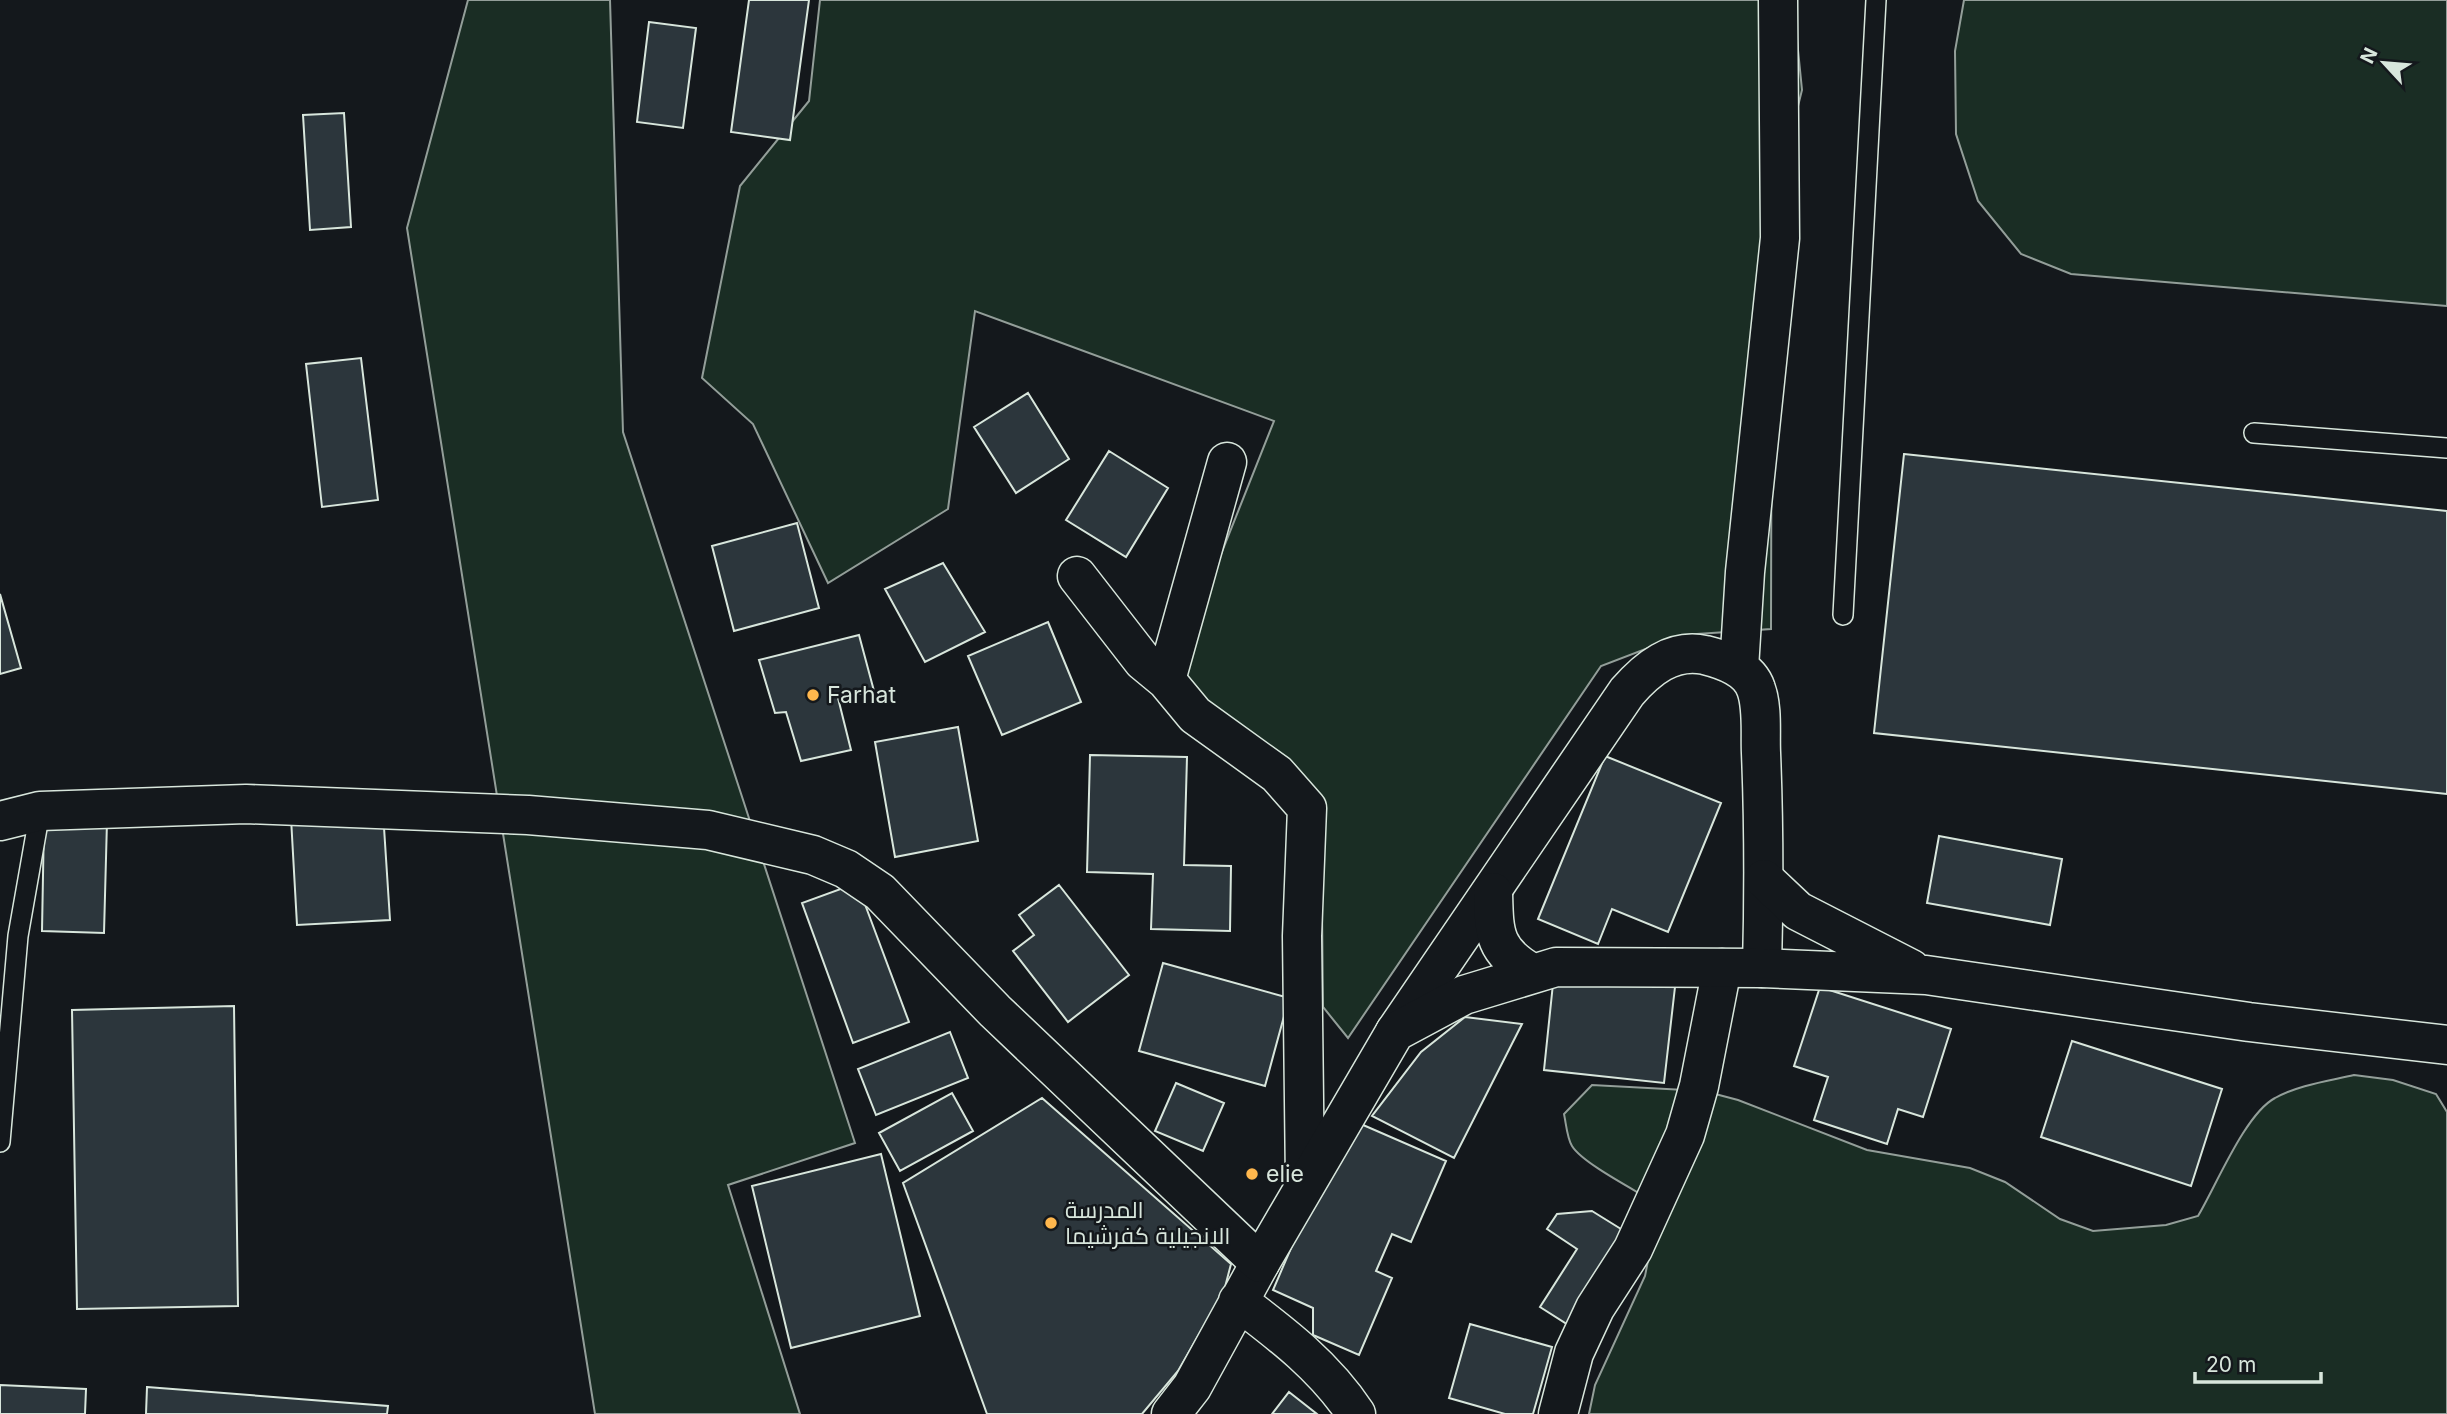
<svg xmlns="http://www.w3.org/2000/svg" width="2447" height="1414" font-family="Inter,Cairo,sans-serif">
	<rect width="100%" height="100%" fill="#14181c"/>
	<path fill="#1a2d24" stroke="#939e99" stroke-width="2" d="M468 0H610L623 432 855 1143 728 1185 800 1414H595L407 228Z
		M820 0H1793L1802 90 1772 211 1771 629 1682 635 1601 666 1348 1038 1323 1007 1321 811 1171 680 1274 421 975 311 948 509 828 583 753 424 702 378 740 186 809 101Z
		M1964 0H2447V306L2071 274 2021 254 1978 201 1956 134 1955 51Z
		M2354 1075 2393 1080 2436 1094 2447 1112V1414H1589L1595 1385 1645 1276 1659 1205C1639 1192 1583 1164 1572 1146 1567 1138 1566 1123 1564 1114L1592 1085 1704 1091 1738 1100 1867 1150 1970 1168 2005 1182 2060 1219 2093 1231 2166 1225 2198 1216C2216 1186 2245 1114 2275 1098 2298 1085 2328 1081 2354 1075Z"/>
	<path fill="#2c363c" stroke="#d8e6dc" stroke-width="2" d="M749 0H809L790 140 731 132Z
		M649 22 696 28 683 128 637 122Z
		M344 113 351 227 310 230 303 115Z
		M361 358 378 500 322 507 306 364Z
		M1028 393 1069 459 1016 493 974 427Z
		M1109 451 1168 488 1126 557 1066 520Z
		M1904 454 2447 511V794L1874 733Z
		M797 523 819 608 734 631 712 546Z
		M943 563 985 632 925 662 885 589Z
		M0 594 21 668 0 674Z
		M1048 622 1081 702 1002 735 968 656Z
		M859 635 874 691 838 698 851 750 801 761 786 712 775 713 759 660Z
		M958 727 978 841 895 857 875 742Z
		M1090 755 1187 757 1184 865 1231 866 1230 931 1151 929 1153 874 1087 872Z
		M1605 756 1721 803 1668 932 1612 909 1598 944 1538 919Z
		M383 812 390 920 297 925 291 818Z
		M44 820 107 821 104 933 42 931Z
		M1939 836 2062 859 2050 925 1927 903Z
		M857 883 909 1022 853 1043 802 903Z
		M1059 885 1129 975 1068 1022 1013 951 1034 935 1019 915Z
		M1163 963 1289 998 1265 1086 1139 1051Z
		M1554 974 1675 987 1664 1083 1544 1070Z
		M1820 987 1951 1029 1923 1117 1898 1109 1887 1144 1814 1120 1828 1077 1794 1066Z
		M234 1006 238 1306 77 1309 72 1010Z
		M1465 1017 1522 1024 1454 1158 1372 1116 1421 1052Z
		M950 1032 968 1078 876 1115 858 1069Z
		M2072 1041 2222 1089 2191 1186 2041 1137Z
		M1176 1083 1224 1103 1203 1151 1155 1131Z
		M952 1093 973 1131 900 1171 879 1133Z
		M1042 1098 1231 1264 1224 1291 1178 1371 1142 1414H987L903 1183Z
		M1347 1118 1446 1161 1411 1242 1392 1234 1376 1271 1392 1278 1359 1355 1313 1335V1308L1273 1290Z
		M881 1154 920 1316 791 1348 752 1186Z
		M1592 1211 1629 1234 1570 1326 1540 1307 1577 1249 1547 1229 1557 1214Z
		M1470 1324 1552 1347 1533 1414H1505L1449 1398Z
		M0 1385 86 1389 85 1414H0Z
		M147 1387 388 1406 387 1414H146Z
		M1289 1392 1317 1414H1272Z"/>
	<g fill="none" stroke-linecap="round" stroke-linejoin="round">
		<g stroke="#d8e6dc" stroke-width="22">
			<path id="lane" d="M2254 433 2447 448
				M1843 615 1876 0
				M0 1142 18 936 40 811"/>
		</g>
		<g stroke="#d8e6dc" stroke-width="41">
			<path id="street" d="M1227 462 1166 680 1195 715 1277 774 1307 808 1302 936 1305 1182
				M1077 576 1143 661 1166 680
				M1739 668 1745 572 1780 238 1778 0
				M1395 1032 1627 692C1647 669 1672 648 1705 655 1725 660 1749 668 1756 689 1763 708 1760 734 1761 753 1764 827 1764 895 1762 968
				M1238 1301C1283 1335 1325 1367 1356 1414
				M1171 1414 1192 1387 1260 1263
				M1558 1414 1574 1353 1595 1308 1633 1249 1685 1135 1699 1086 1722 968"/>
		</g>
		<g stroke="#d8e6dc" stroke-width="41">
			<path id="secondary" d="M0 821 40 811 246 804 528 815 708 830 813 855 846 869 880 892 995 1011 1260 1263 1395 1032 1464 995 1556 967 1762 968 1926 975 2249 1022 2447 1045
				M1764 879 1798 911 1911 969
				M1493 892C1494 932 1493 951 1532 973"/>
		</g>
		<use href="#lane" stroke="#14181c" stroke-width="19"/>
		<use href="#street" stroke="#14181c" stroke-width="38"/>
		<use href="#secondary" stroke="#14181c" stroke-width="38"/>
	</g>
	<g fill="#ffb74d" stroke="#14181c" stroke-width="2.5">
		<circle cx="813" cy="695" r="7"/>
		<circle cx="1252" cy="1174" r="7"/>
		<circle cx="1051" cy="1223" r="7"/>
	</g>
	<g text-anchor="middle" stroke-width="5" stroke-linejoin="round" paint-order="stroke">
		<g font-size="23" fill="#d8e6dc" stroke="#14181c" text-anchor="start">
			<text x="827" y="703">Farhat</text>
			<text x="1266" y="1182">elie</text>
			<text x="1065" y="1218">المدرسة<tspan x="1065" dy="26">الانجيلية كفرشيما</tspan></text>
		</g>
	</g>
	<g transform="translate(2384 63) rotate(296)" stroke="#14181c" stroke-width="5" paint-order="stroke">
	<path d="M0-5L12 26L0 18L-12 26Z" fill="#d8e6dc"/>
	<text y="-10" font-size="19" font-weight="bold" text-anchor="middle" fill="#d8e6dc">N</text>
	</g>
	<path d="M2195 1372v10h126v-10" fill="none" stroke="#d8e6dc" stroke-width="3.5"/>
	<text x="2206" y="1372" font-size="21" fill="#d8e6dc" stroke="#14181c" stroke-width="5" paint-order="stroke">20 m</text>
</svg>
